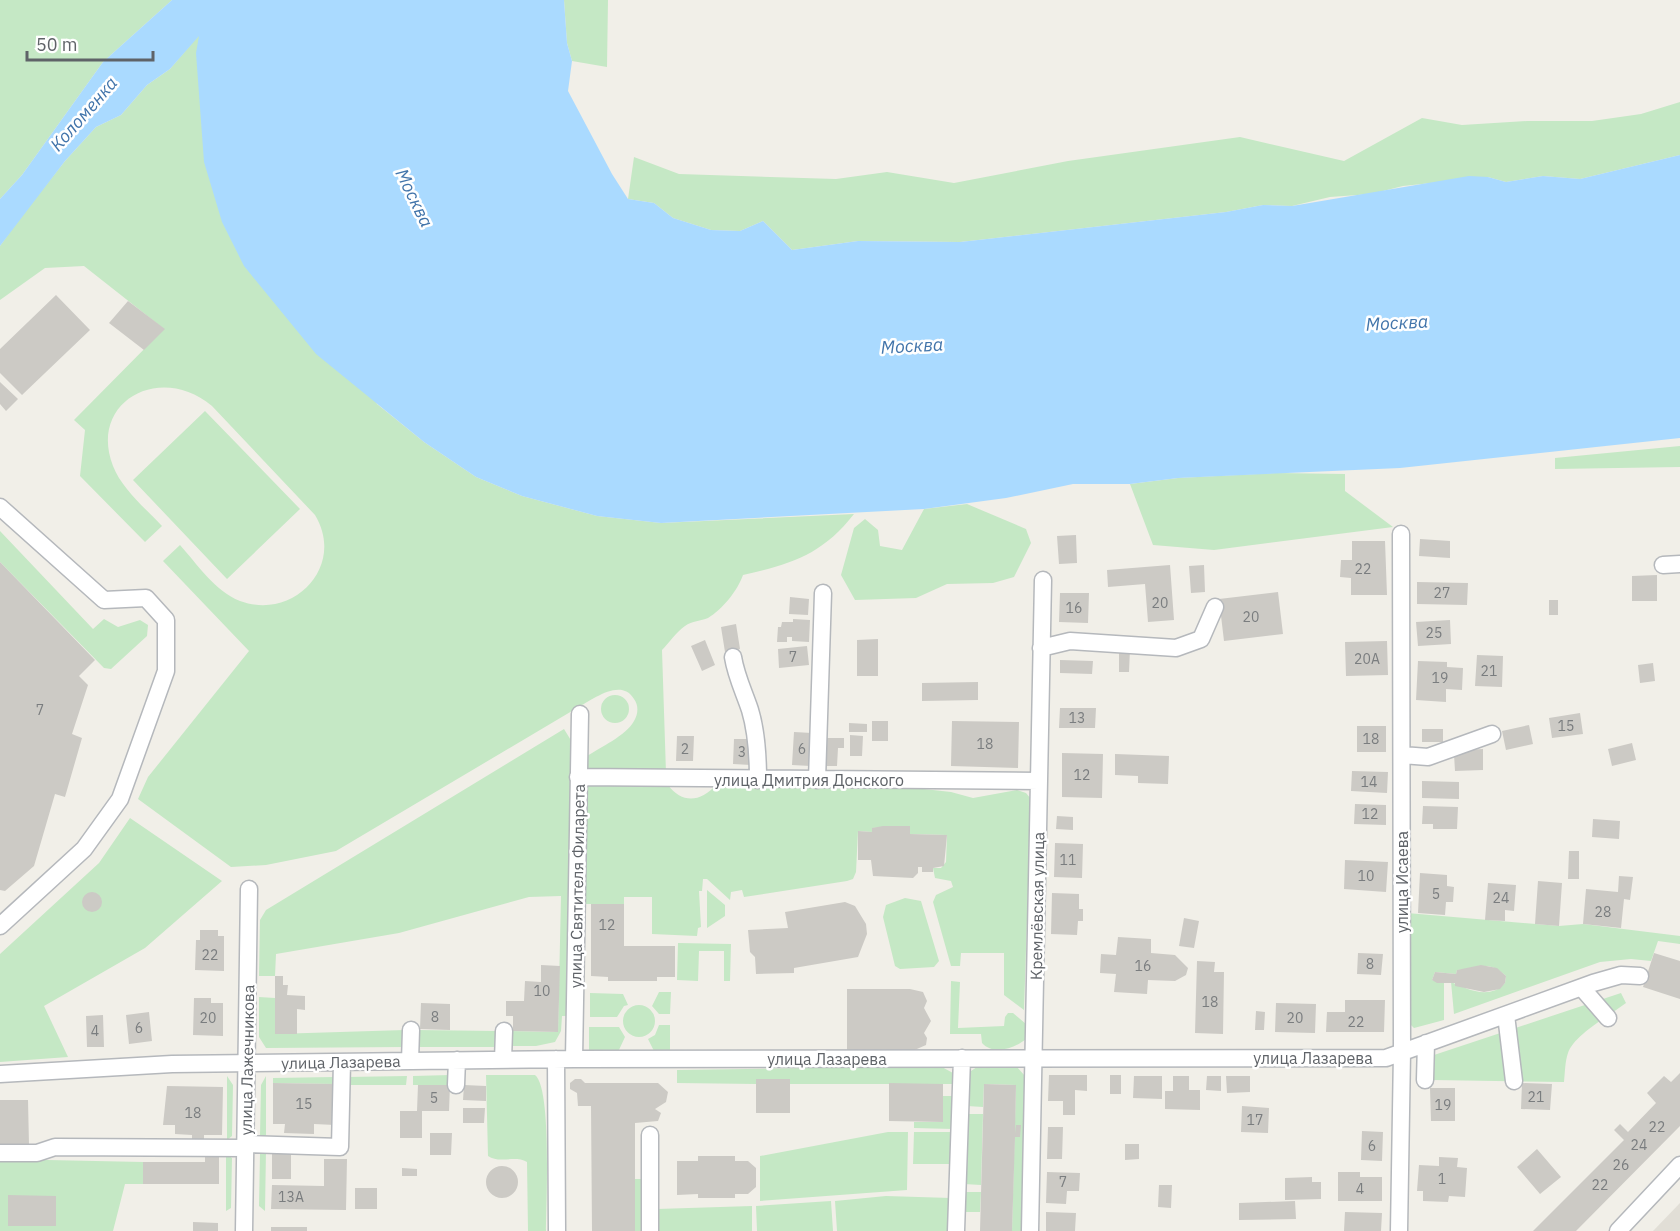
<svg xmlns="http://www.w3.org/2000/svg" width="1680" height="1231" font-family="'IBM Plex Sans',sans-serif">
	<rect width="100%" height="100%" fill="#f1efe8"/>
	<path fill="#e1ded6" d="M1680 1203V1231H1653Z"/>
	<path fill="#c5e8c5" d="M0 0H172L103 62 22 175 0 199Z
		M564 0H608L607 67 572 61 567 43Z
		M199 35 377 404 424 442 476 477 522 496 597 516 661 523 854 514C822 555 791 564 743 575 738 590 722 610 708 618 701 621 692 621 685 626 677 631 669 643 662 650L666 773 591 770 586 768V757C600 747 626 736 634 721 638 714 639 706 634 699 621 677 592 700 577 708L336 851 266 865 231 867 138 799 148 777 249 651 163 561 180 545C197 564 215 591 240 601 294 621 346 566 315 515L212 406C160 362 88 402 113 466 122 489 145 508 162 526L145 542 80 476 85 430 74 420 164 329 84 266 45 268 0 300V246L20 218 65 161 96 127 121 115 147 85 170 69Z
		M1680 102V155L1580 179 1543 176 1506 182 1488 177 1403 186 1371 194 1330 197 1292 206 1263 205 1226 212 960 242 858 241 792 250 763 221 740 231 711 230 673 218 654 203 628 199 634 157 679 174 836 179 887 172 954 183 1068 161 1240 137 1344 161 1422 118 1462 125 1527 121H1592L1641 114Z
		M205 411 300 509 227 579 133 480Z
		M1680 446V467L1555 469V458Z
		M1276 473 1345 474V491L1393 527 1214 550 1153 545 1130 484 1178 478Z
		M967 504 1026 529 1031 543 1014 577 993 583 947 584 916 598 855 600 841 575 854 528 865 519 878 530 880 546 902 550 924 509Z
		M0 531 93 629 104 619 118 627 140 620 148 625 147 636 111 669 104 668 0 562Z
		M601 709a14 14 0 1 1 28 0a14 14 0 1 1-28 0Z
		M564 729 572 742 567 1016H562L561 1031 555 1042 536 1046H510V1031L558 1032 561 896 529 897 399 933 276 954 275 976H259L260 920 266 910Z
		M592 783 668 785C682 804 701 802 716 785L906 787 951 792 973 798 1017 790 1026 793 1031 799 1024 1010 1004 995V953H961L960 966H951L933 902 936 895 953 887 951 881 935 878 933 868H941L946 862 947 835 910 834V826L872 828V832L858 831 856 872 853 879 847 881 744 897 742 890 731 892 730 900 707 879H703L702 891H699L701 927 698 928 697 936 652 934V897H624V904H584L586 787Z
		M130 818 222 881 145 948 44 1006 68 1057 0 1062V954L99 863Z
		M707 890 725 905V916L707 928Z
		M905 898 921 901 939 961 934 967 900 969 895 966 883 917 886 905Z
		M1407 913 1559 926 1583 924 1680 936V944L1658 941 1651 961 1631 959 1600 962 1454 1014 1451 982C1465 988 1489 1001 1505 983L1506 976C1486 958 1477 970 1457 970L1456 974 1435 972 1432 980 1444 983V1020L1414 1028 1408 1022Z
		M678 943 731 944 730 981H724V951H699L698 981 677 980Z
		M951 981 960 982 958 1028 1004 1026 1005 1017 1008 1013H1013L1026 1024V1039C1015 1048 994 1056 982 1043L981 1034H950Z
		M659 992H671L670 1014H659L652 1006Z
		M590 993 623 994 628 1005 624 1006 617 1017H590Z
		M1621 993 1626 1003C1610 1015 1574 1035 1568 1053 1565 1061 1565 1073 1564 1082L1433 1080 1434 1055Z
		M259 997 275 998V1034L405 1030V1047L266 1048 259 1037Z
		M623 1021a16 16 0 1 1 32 0a16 16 0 1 1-32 0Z
		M659 1025H670V1052L654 1051 648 1039 655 1035Z
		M589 1027H619L625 1037 618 1052H589Z
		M416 1030 497 1031V1047H416Z
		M940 1066 953 1073 956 1084H790V1079H756V1084L677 1083V1070Z
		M977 1067H1017L1025 1076 1022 1231H1012L1016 1085 984 1084 983 1107 967 1106 968 1073Z
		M450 1075V1085H413V1076Z
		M486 1075H535C552 1088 546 1204 546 1231H528L527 1162C515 1155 499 1164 488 1156Z
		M227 1076 233 1085 232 1136 227 1140Z
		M266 1076V1139L260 1136 261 1085Z
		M407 1076 406 1085H347V1077Z
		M334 1077V1084L273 1083V1078Z
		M943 1096H955L953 1129 914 1128V1122H942Z
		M966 1114H983L981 1185 964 1184Z
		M888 1132H908L907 1190 760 1201V1156Z
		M914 1132H953L952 1164H913Z
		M266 1150 265 1211 259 1206 260 1154Z
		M226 1154 232 1158 231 1208 226 1211Z
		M0 1159 143 1162V1184H125L113 1231H0Z
		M635 1179H644L643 1231H635Z
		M963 1192H981L980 1212H963Z
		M886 1196 951 1198 949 1231H837L835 1201Z
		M831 1201 833 1231H757L756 1206Z
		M752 1206V1231H656L657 1209Z"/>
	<path fill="#aadaff" d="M172 0H564L567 43 572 61 568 91 612 174 628 199 654 203 673 218 711 230 740 231 763 221 792 250 858 241 960 242 1226 212 1263 205 1292 206 1469 176 1488 177 1506 182 1543 176 1580 179 1680 155V438L1400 468 1178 478 1130 484H1073L1006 498 924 509 661 523 597 516 522 496 476 477 424 442 316 354 244 266 222 222 204 162 196 53 199 36 170 69 147 85 121 115 96 127 65 161 0 246V199L22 175 103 62Z"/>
	<path fill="#cccac5" d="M56 295 90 330 22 395 0 373V349Z
		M128 301 165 329 144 350 109 323Z
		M0 382 18 399 6 411 0 404Z
		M1076 535 1077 563 1059 564 1057 536Z
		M1420 539 1450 541V558L1419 556Z
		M1352 541H1385L1387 595H1351V578L1340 577 1341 560H1352Z
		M0 562 95 660 79 676 88 685 72 734 82 738 65 797 55 794 34 866 5 891 0 890Z
		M1170 565 1174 620 1148 622 1145 584 1108 587 1107 570Z
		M1204 565 1205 592 1191 593 1189 566Z
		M1657 575V601H1632V576Z
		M1417 582 1468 583 1467 605 1417 604Z
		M1278 592 1283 634 1224 641 1219 599Z
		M1060 593H1089L1088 623 1059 622Z
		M790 597 809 599 808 615 789 614Z
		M1549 600H1558V615H1549Z
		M793 619 810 620 809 642 792 641V637H787V642H777L778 627H781L782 622H793Z
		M1450 620 1451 644 1418 646 1416 622Z
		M736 624 740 649 725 652 721 627Z
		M878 639V676H857V640Z
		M705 640 715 665 702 671 691 646Z
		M1387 641 1388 675 1346 676 1345 642Z
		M807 646 809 665 779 668 778 649Z
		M1119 649H1130L1129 672H1119Z
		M1477 655 1503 656 1502 687 1475 686Z
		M1060 660 1093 661 1092 674 1060 673Z
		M1418 661 1447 662V667L1463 668 1462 690 1446 689V702L1416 700Z
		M1653 663 1655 681 1640 683 1638 665Z
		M978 682V700L922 701V683Z
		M1060 708H1096L1095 728H1059Z
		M1580 713 1583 734 1552 738 1549 718Z
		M872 721H888V741H872Z
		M952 721 1019 722 1018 768 951 766Z
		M849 723 867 724V732H849Z
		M1529 725 1533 744 1506 750 1502 731Z
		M1357 726H1386V752H1357Z
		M1422 729H1443V742H1422Z
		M794 732 812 733 811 766 792 765Z
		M850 735 863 736 862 756H850Z
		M677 736H694L693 761H676Z
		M823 738H844V748H838L837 766H823Z
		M734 739H752L751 765 733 764Z
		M1632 743 1636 760 1612 766 1608 749Z
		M1483 749V770L1455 771 1454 754 1464 753V750Z
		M1062 753 1103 754 1102 798 1062 797Z
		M1115 754 1169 756 1168 784 1138 783V776L1115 775Z
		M1352 771 1388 772 1387 793 1351 791Z
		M1422 781 1459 782V799L1422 798Z
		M1355 804 1386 805V825L1354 824Z
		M1423 806 1458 807 1457 829H1433V824H1422Z
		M1057 816 1073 817V830L1056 829Z
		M1593 819 1620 821 1619 839 1592 837Z
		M883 826H910V834L947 835 944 866 933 868V872H922V867H918V873L913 878 873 876 871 860H858V831L872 832V828Z
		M1055 843 1083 844 1082 878 1054 877Z
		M1569 851H1579V879H1568Z
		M1345 860 1388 862 1386 892 1344 889Z
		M1420 873 1447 875V886L1454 887 1453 902H1446L1445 915 1418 913Z
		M1619 876 1633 877 1630 900 1624 899 1621 928 1583 924 1586 889 1618 892Z
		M1538 881 1562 883 1559 926 1535 924Z
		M1488 883 1516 885 1514 911 1505 910V921L1485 920Z
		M82 902a10 10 0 1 1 20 0a10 10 0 1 1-20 0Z
		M1052 893 1079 894V909H1083V921H1078L1077 935 1051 934Z
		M845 902 855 906 866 924 867 934 858 957 794 968V973L756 974 755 957 750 952 748 930 788 928 785 912Z
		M591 904H624V946H675V977H657V981H608V977L591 976Z
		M1184 918 1199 921 1194 948 1179 946Z
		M200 930H218V936H224V971L195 970 196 940H200Z
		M1118 937 1151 939V953L1175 955 1188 968 1186 975 1175 981 1148 980 1147 994 1114 992 1116 974 1100 973 1101 954 1116 955Z
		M1358 953 1383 954 1381 975 1357 974Z
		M1654 953 1680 961V999L1643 987Z
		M1197 961 1215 962 1214 972H1224L1223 1034 1195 1033Z
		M541 965 560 966 558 1032 513 1031V1016H506V1001H524L525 981 541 982Z
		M1481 965 1497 968 1506 976 1505 983 1500 989 1484 992 1455 986V983H1437L1432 980 1435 972 1456 974 1457 970Z
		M275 976H283V985H288L287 995 305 996V1010L297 1009V1034H275Z
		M847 989H910L923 992 927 1001 924 1008 931 1021 924 1033 927 1038 926 1045 910 1052H847Z
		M194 998H211V1003H223V1036L193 1035Z
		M1345 1000H1385L1384 1032H1326L1327 1012H1345Z
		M421 1003 450 1004V1030L420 1029Z
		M1276 1003 1316 1004 1315 1033 1275 1032Z
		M1256 1011 1265 1012 1264 1030H1255Z
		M149 1012 152 1041 129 1044 126 1015Z
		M103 1015 104 1047H87L86 1016Z
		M1680 1073V1126L1576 1231H1533L1624 1140 1614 1130 1620 1124 1628 1132 1656 1103 1647 1093 1664 1076 1671 1082Z
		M1049 1075H1087V1091L1075 1090V1115H1063V1101H1048Z
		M1110 1075H1121V1094H1110Z
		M1134 1076H1162V1099L1133 1098Z
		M1173 1076H1189V1090H1200V1110L1165 1109V1091H1173Z
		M1207 1076H1221V1091L1206 1090Z
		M1226 1076H1250V1092L1227 1093Z
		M575 1079H581L585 1083H658L668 1092 666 1102 655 1109 661 1113 658 1121 635 1123V1231H592L591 1106H578L577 1093 570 1089V1083Z
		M756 1079H790V1113H756Z
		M273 1083 336 1084 335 1125 314 1124V1134L284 1133 285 1124H273Z
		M889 1083 943 1084V1122L889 1121Z
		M1522 1083 1552 1084 1550 1110 1521 1109Z
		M984 1084 1016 1085 1015 1134 1016 1125H1021L1020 1137H1015L1012 1231H980Z
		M418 1085H450L449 1111H422V1138H400V1111H417Z
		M464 1085 486 1086V1101L463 1100Z
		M167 1086 223 1087 222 1135H204V1141H192V1135L175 1134V1125H163Z
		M1430 1088H1455V1121H1431Z
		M0 1100H28L29 1145H0Z
		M1242 1106 1269 1108 1268 1133 1241 1132Z
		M463 1108H485L484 1123H463Z
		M1048 1127H1063L1062 1159H1047Z
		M1362 1131 1383 1132 1382 1161 1361 1160Z
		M430 1133H452L451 1155H430Z
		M1125 1144H1139V1159L1125 1160Z
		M1537 1149 1561 1177 1540 1194 1517 1167Z
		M272 1152H291V1179H272Z
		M205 1155 219 1156V1184H143V1162H205Z
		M698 1156H735V1161H748L756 1168V1187L748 1194H735V1198H698V1194L677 1195V1161H698Z
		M1439 1157 1458 1158 1457 1167 1467 1168 1465 1197 1449 1196 1448 1202 1423 1201V1191H1417L1419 1165 1439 1166Z
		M324 1159H347L346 1210 271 1209 272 1185 324 1186Z
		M486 1182a16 16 0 1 1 32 0a16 16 0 1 1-32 0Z
		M402 1168 417 1169V1176H402Z
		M1047 1172 1080 1173 1079 1191H1067L1066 1204 1046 1203Z
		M1338 1172H1360V1177H1382V1201H1338Z
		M1312 1177V1182H1321V1199L1285 1200V1178Z
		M1159 1185H1172L1171 1208 1158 1207Z
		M355 1188H377V1209H355Z
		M8 1195 56 1196V1226H8Z
		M1295 1201 1296 1219 1239 1220V1203Z
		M1046 1212 1076 1213 1075 1231H1046Z
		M1345 1212 1382 1213 1381 1231H1344Z
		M193 1222 218 1223V1231H193Z
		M271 1227H307V1231H271Z"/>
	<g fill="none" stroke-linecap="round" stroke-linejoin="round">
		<g stroke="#b5b8bc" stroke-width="19">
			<path id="minor" d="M0 507 104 600 146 598 166 620V671L120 799 84 849 0 926
				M1663 565 1680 564
				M1041 648 1070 641 1176 648 1201 639 1215 607
				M733 657C736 676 744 692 750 710 757 733 758 756 758 780
				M1402 755 1428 757 1492 734
				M578 777 1039 781
				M817 780 823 593
				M1582 988 1608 1018
				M1506 1015 1514 1081
				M556 1059 557 1231
				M574 1059 580 714
				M503 1060 504 1031
				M410 1061 411 1030
				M0 1074 172 1064 574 1059 1386 1058 1593 983 1621 975 1640 976
				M1425 1080 1426 1043
				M456 1085 457 1060
				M245 1144 340 1147 342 1062
				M0 1153H37L55 1147 245 1148
				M244 1231 249 889
				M650 1231V1135
				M956 1231 962 1058
				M1030 1231 1043 580
				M1399 1231 1402 1052 1401 534
				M1618 1231 1680 1165"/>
		</g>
		<use href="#minor" stroke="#fff" stroke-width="16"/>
	</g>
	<g text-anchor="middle" stroke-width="5" stroke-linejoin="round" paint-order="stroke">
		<g font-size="14" fill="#7a7d7f">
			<text x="1363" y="574">22</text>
			<text x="1442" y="598">27</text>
			<text x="1160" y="608">20</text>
			<text x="1074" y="613">16</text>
			<text x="1251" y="622">20</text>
			<text x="1434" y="638">25</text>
			<text x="793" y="662">7</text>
			<text x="1367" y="664">20А</text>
			<text x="1489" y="676">21</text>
			<text x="1440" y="683">19</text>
			<text x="40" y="715">7</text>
			<text x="1077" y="723">13</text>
			<text x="1566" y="731">15</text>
			<text x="1371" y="744">18</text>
			<text x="985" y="749">18</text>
			<text x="685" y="754">2</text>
			<text x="802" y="754">6</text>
			<text x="742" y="757">3</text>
			<text x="1082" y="780">12</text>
			<text x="1369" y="787">14</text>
			<text x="1370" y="819">12</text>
			<text x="1068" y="865">11</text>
			<text x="1366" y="881">10</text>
			<text x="1436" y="899">5</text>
			<text x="1501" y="903">24</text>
			<text x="1603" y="917">28</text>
			<text x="607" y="930">12</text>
			<text x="210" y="960">22</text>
			<text x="1370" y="969">8</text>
			<text x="1143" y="971">16</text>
			<text x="542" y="996">10</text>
			<text x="1210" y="1007">18</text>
			<text x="435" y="1022">8</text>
			<text x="208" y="1023">20</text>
			<text x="1295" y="1023">20</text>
			<text x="1356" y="1027">22</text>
			<text x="139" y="1033">6</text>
			<text x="95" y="1036">4</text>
			<text x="1536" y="1102">21</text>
			<text x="434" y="1103">5</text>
			<text x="304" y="1109">15</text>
			<text x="1443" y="1110">19</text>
			<text x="193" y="1118">18</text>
			<text x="1255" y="1125">17</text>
			<text x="1657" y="1132">22</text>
			<text x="1639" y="1150">24</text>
			<text x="1372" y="1151">6</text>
			<text x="1621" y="1170">26</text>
			<text x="1442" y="1184">1</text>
			<text x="1063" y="1187">7</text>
			<text x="1600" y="1190">22</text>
			<text x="1360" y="1194">4</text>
			<text x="291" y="1202">13А</text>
		</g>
		<g font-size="16" fill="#5f6368" stroke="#fff">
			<text x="809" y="786">улица Дмитрия Донского</text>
			<text transform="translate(1402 882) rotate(-90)" y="6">улица Исаева</text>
			<text transform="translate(577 886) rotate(-89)" y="6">улица Святителя Филарета</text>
			<text transform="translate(1037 906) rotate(-89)" y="6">Кремлёвская улица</text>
			<text x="1313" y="1064">улица Лазарева</text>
			<text x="827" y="1065">улица Лазарева</text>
			<text transform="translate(247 1060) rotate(-89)" y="6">улица Лажечникова</text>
			<text transform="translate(341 1062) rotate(-1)" y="6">улица Лазарева</text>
		</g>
		<g font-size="18" font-style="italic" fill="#4174aa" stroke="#fff">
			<text transform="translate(84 114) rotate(-49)" y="6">Коломенка</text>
			<text transform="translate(414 198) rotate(64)" y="6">Москва</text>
			<text transform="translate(1397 323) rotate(-3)" y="6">Москва</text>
			<text transform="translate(912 346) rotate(-3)" y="6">Москва</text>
		</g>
	</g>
	<path d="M27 51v9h126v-9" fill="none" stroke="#5f6368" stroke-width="3"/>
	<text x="36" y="51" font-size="18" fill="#5f6368" stroke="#ffffff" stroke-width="4.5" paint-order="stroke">50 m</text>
</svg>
